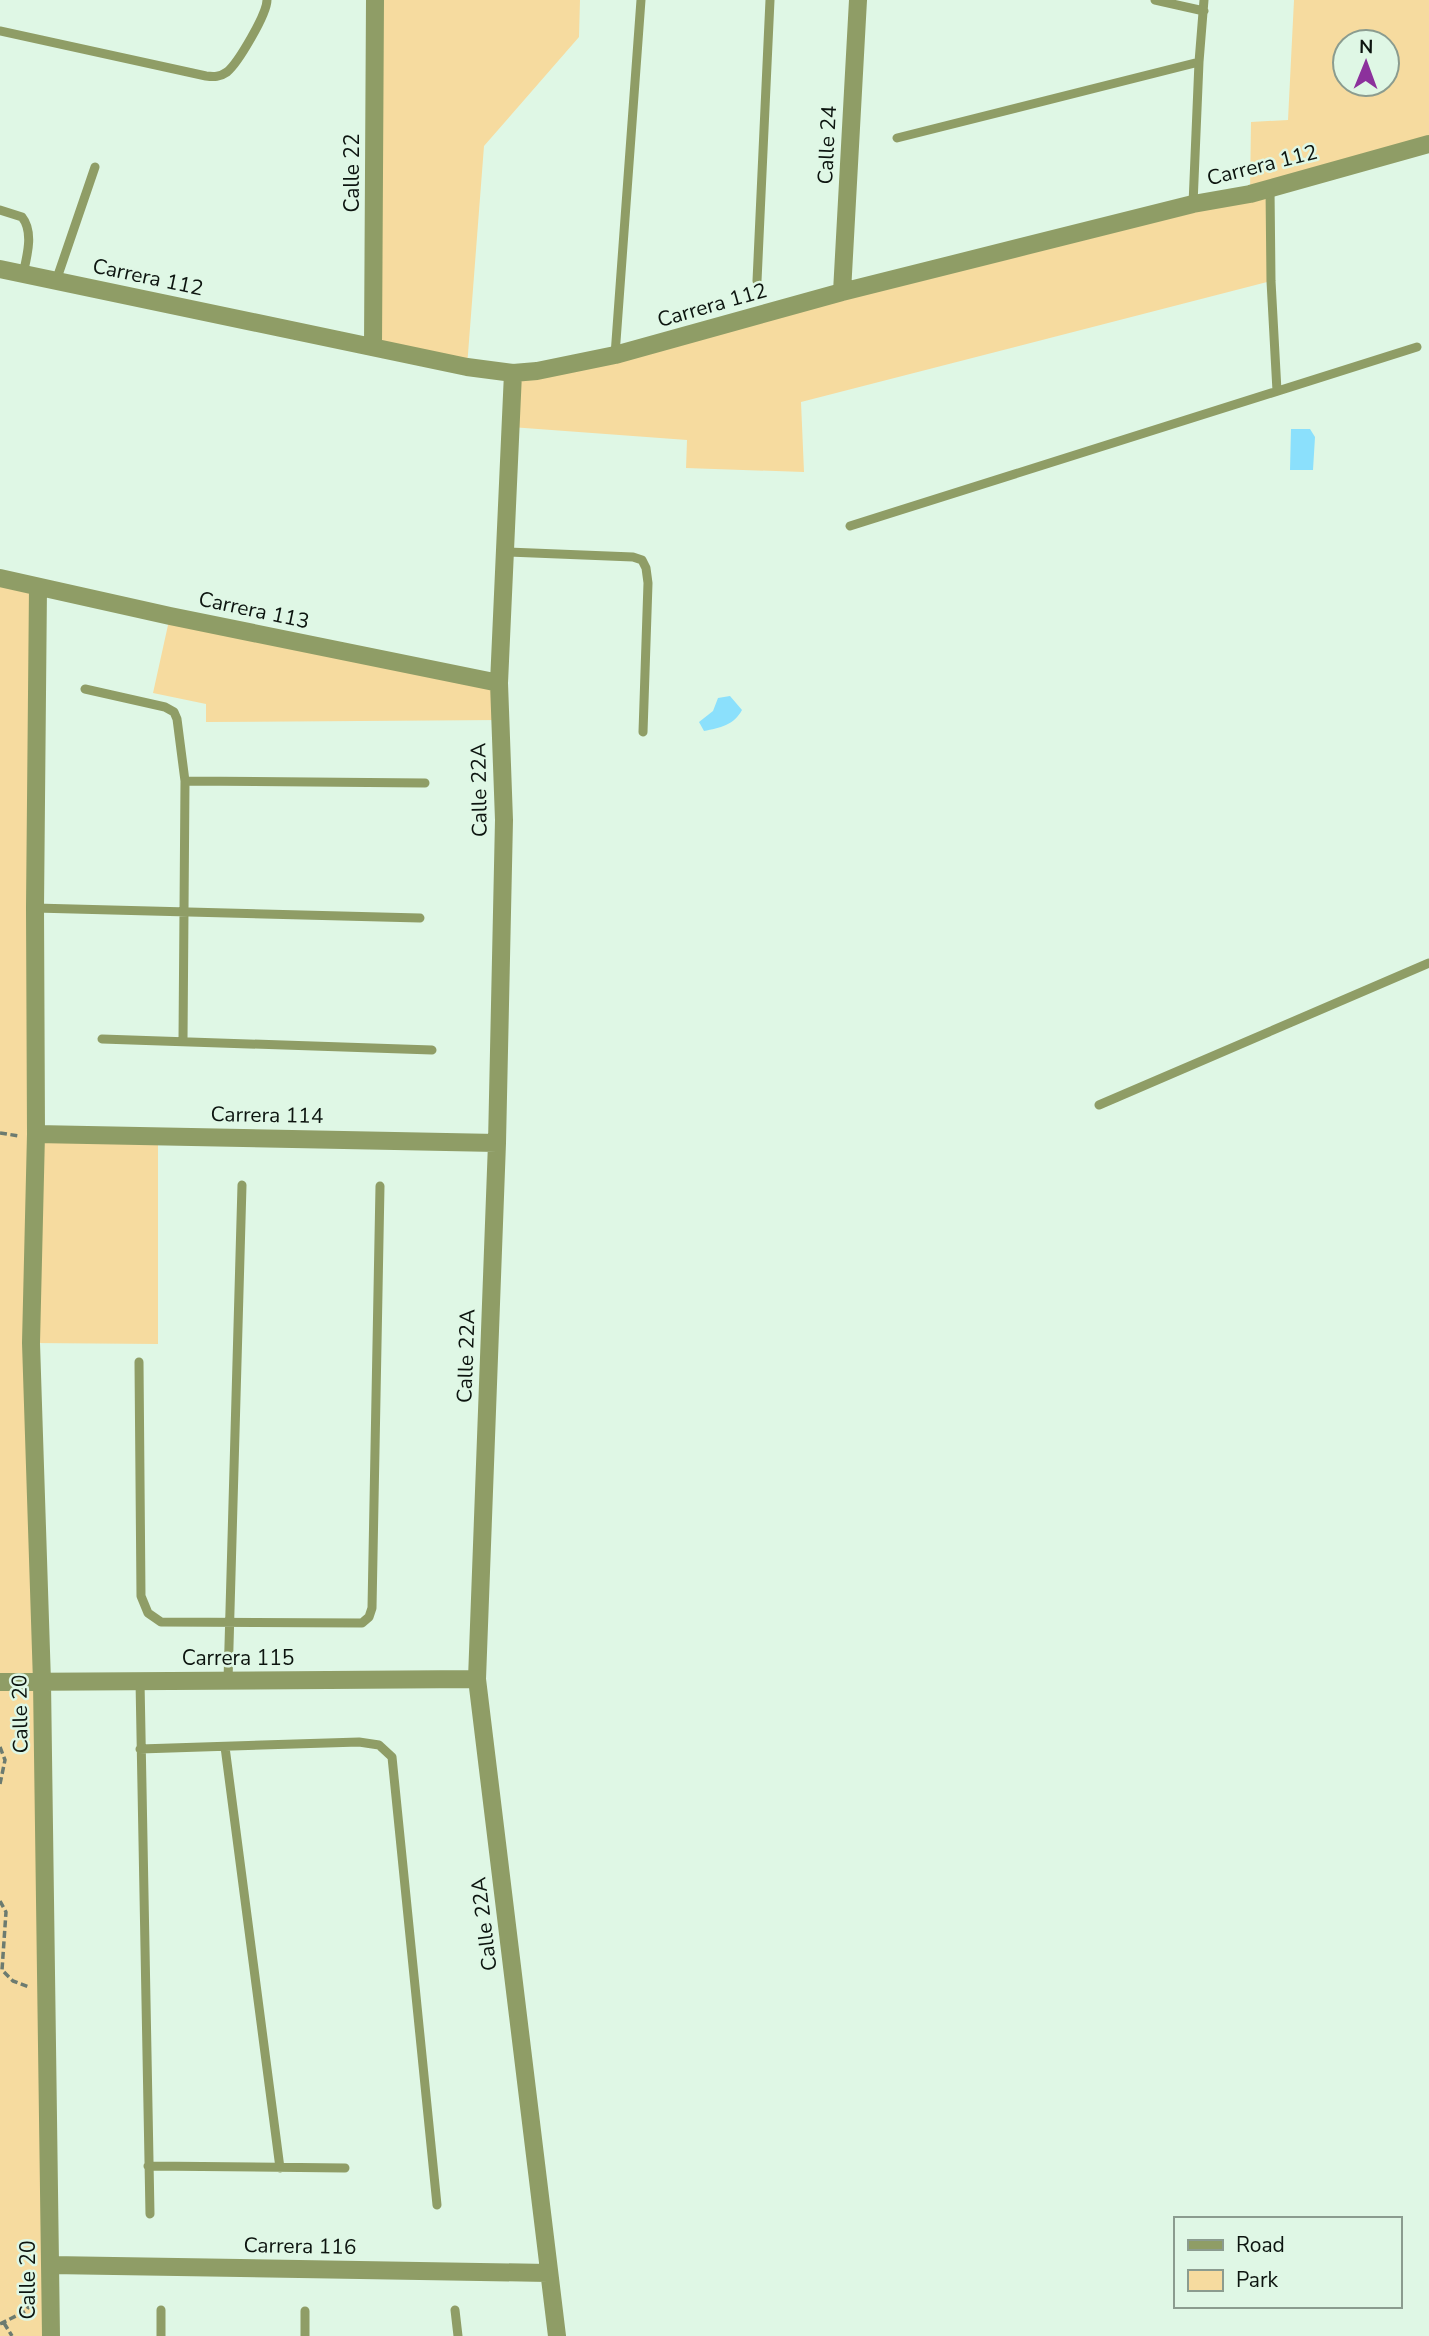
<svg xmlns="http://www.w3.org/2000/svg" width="1429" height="2336" font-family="'Nunito Sans',sans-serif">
	<rect width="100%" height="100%" fill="#dff7e5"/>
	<path fill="#f6db9f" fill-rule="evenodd" d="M375 0H580L579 37 484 146 467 367 373 347Z
		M1294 0H1429V144L1270 188 1271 281 801 402 804 472 686 468 687 440 511 427 513 373 1250 194 1251 122 1288 120ZM1345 42H1387V84H1345Z
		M0 578 38 587 36 1133 158 1135V1344L32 1343 51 2336H0Z
		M170 616 499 683 501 720 206 722V704L153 693Z"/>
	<path fill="#8be0fc" d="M1291 429H1310L1315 437 1313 470H1290Z
		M730 696 742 710C734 725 720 728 704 731L699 722 713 711 718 698Z"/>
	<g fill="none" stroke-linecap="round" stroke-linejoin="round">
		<path stroke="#6c7b70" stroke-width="3.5" stroke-dasharray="7 3.5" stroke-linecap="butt" d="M0 1133 19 1136
			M0 1747 5 1760 0 1784
			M0 1901 6 1912 2 1970 13 1981 29 1987
			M4 2323 12 2336
			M0 2324 26 2311 31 2303"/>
		<path stroke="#8f9d66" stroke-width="9" d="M1155 0 1204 11
			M0 31 206 76C214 77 220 77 227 72 238 63 267 14 267 0
			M897 138 1199 62
			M1270 188 1271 281 1277 391
			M1193 204 1199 62 1204 0
			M0 210 22 217C34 232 27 256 23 274
			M56 281 95 167
			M757 281 770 0
			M615 355 641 0
			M850 526 1417 347
			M505 552 633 557 642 560 646 568 648 583 643 732
			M85 689 165 707 174 712 177 719 185 781 183 1040
			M185 781 425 783
			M35 908 420 918
			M102 1039 432 1050
			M1099 1105 1429 963
			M139 1362 141 1596 148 1613 161 1622 362 1623 369 1617 372 1608 380 1186
			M140 1681 150 2214
			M228 1681 242 1185
			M225 1747 280 2168
			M140 1749 359 1742 379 1745 392 1757 437 2205
			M148 2166 345 2168
			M161 2310V2336
			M455 2310 458 2336
			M305 2311V2336"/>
		<path stroke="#8f9d66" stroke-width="18" d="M0 269 467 367 513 373 537 371 615 355 842 292 1193 204 1250 194 1429 144
			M842 292 858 0
			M373 347 375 0
			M513 373 499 683 504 820 497 1143 477 1679 557 2336
			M0 578 170 616 499 683
			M38 587 35 908 36 1134 31 1343 42 1682 51 2336
			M36 1134 497 1143
			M0 1682 477 1679
			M51 2265 548 2273"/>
	</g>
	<g text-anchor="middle" stroke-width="5" stroke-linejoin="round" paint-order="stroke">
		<g font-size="21" fill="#0c140f" stroke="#dff7e5">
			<text transform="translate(827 145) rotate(-87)" y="7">Calle 24</text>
			<text transform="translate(1262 165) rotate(-14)" y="7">Carrera 112</text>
			<text transform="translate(352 173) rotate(-90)" y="7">Calle 22</text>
			<text transform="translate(148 277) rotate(12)" y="7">Carrera 112</text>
			<text transform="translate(712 305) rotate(-16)" y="7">Carrera 112</text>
			<text transform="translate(254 610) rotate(12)" y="7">Carrera 113</text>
			<text transform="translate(479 790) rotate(-91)" y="7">Calle 22A</text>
			<text transform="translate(267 1115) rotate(1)" y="7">Carrera 114</text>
			<text transform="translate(466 1356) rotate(-88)" y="7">Calle 22A</text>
			<text x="238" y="1665">Carrera 115</text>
			<text transform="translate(20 1714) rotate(-91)" y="7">Calle 20</text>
			<text transform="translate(484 1924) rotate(-97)" y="7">Calle 22A</text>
			<text transform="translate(300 2246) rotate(1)" y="7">Carrera 116</text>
			<text transform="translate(28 2280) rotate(-90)" y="7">Calle 20</text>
		</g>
	</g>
	<rect x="1174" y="2217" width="228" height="91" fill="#dff7e5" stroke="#8b9c8f" stroke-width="2"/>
	<rect x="1188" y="2240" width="35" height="10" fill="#8f9d66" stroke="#8b9c8f" stroke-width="2"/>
	<text x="1236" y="2252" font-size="21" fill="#0c140f">Road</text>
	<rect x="1188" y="2270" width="35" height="21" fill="#f6db9f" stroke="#8b9c8f" stroke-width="2"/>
	<text x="1236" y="2287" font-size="21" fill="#0c140f">Park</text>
	<g transform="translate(1366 63) rotate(1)"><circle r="33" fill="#dff7e5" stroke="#8b9c8f" stroke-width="2"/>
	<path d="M0-5L12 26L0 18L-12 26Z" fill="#8c319c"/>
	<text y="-10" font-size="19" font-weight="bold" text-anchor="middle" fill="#0c140f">N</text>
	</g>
</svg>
